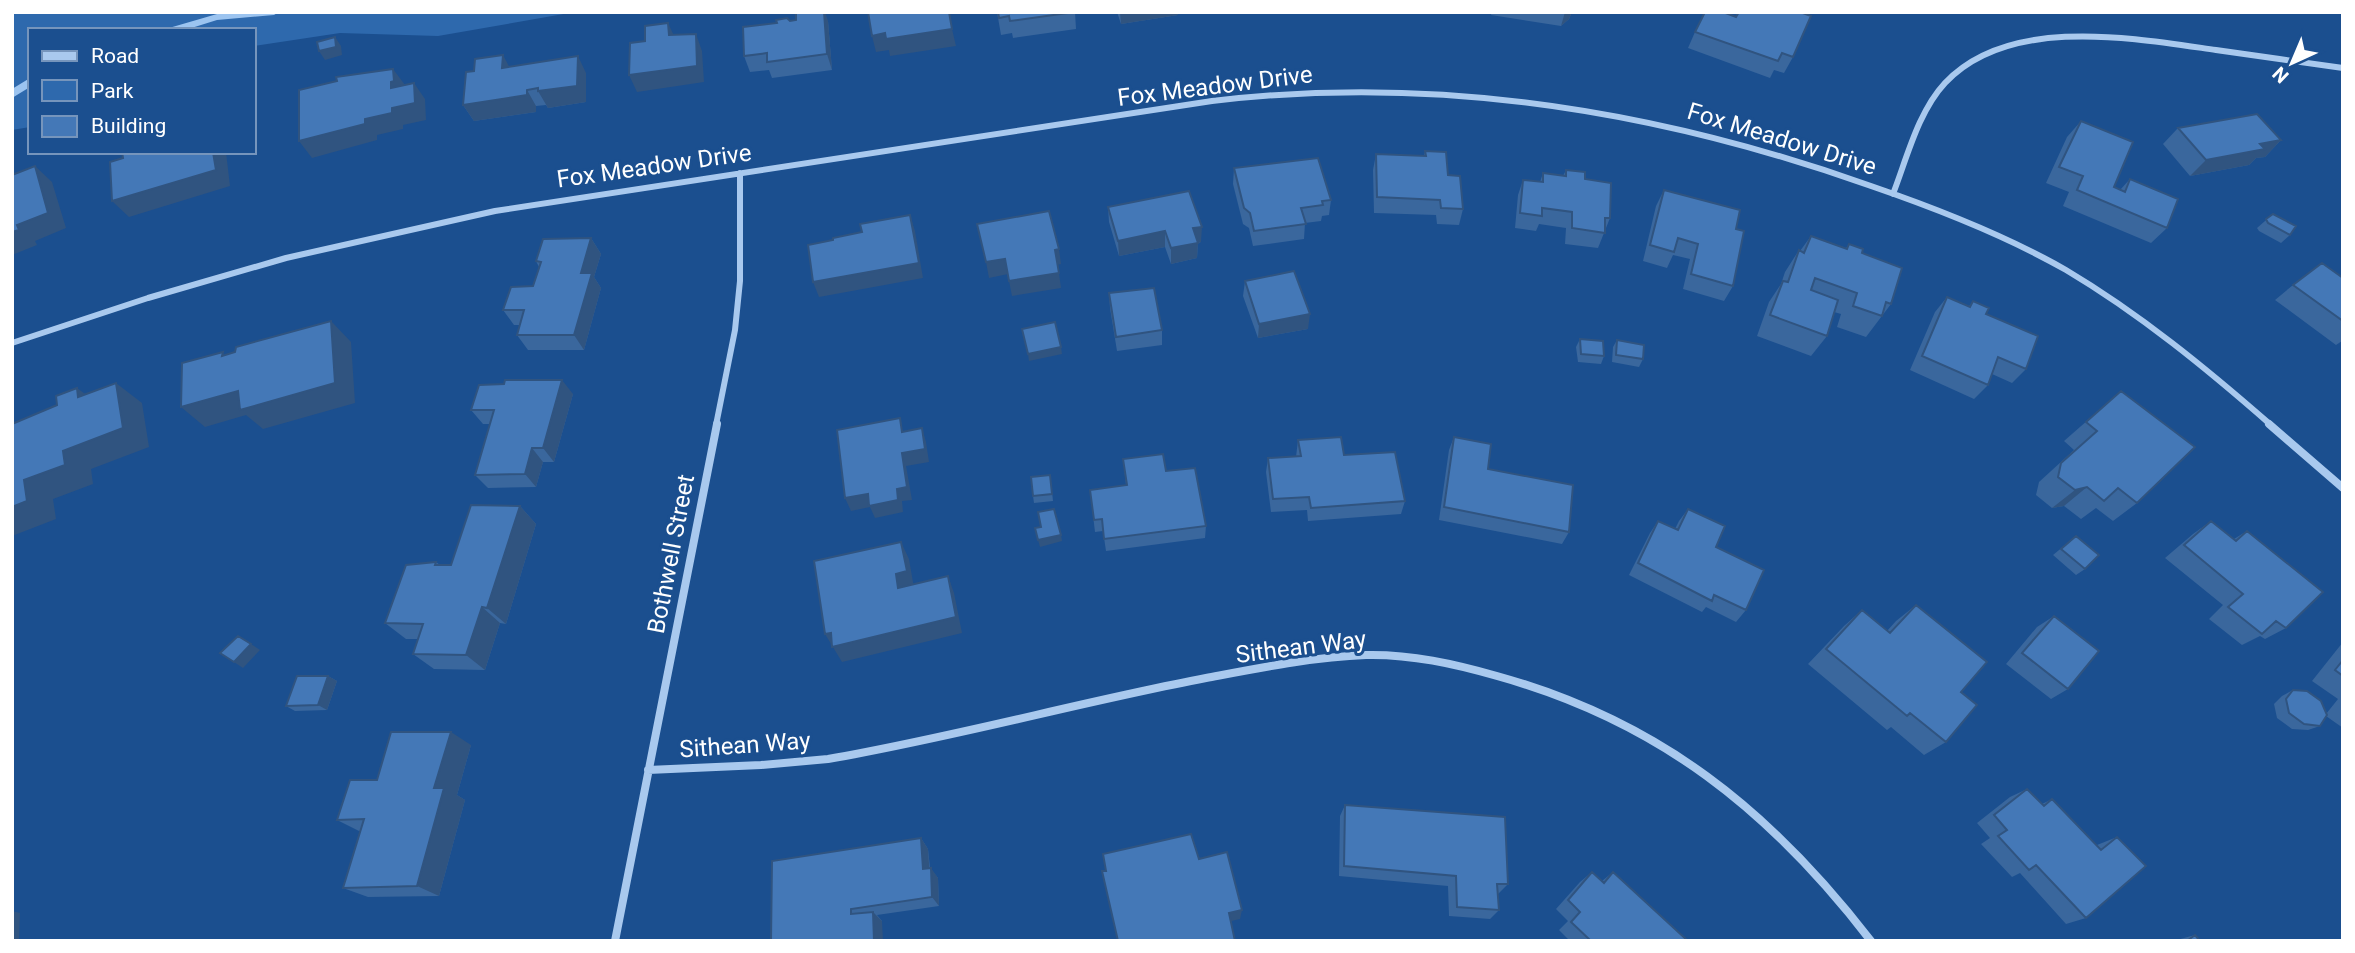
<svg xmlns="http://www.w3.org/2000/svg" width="2355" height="953" font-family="Roboto,sans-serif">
	<rect width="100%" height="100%" fill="#1b4f8f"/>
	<path fill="#2e69ad" d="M12 12H575L438 36 340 33 254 46V30H30V127L12 130Z"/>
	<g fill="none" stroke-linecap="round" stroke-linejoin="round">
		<path fill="#9cc4f0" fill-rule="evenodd" d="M233 12H279L274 15 217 20 185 30H167L169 28 217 14Z
			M30 78V87L12 98V89Z"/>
		<path stroke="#a9c9ee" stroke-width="6" d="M1893 194C1907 158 1918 112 1945 83 2009 15 2133 38 2216 50 2258 56 2301 62 2343 68
			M12 343 148 298 286 258 495 211 1212 101C1437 74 1660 111 1871 186 1938 209 2005 235 2066 270 2140 314 2207 369 2271 425
			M716 425 735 330 740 281V173"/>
		<path stroke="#a9c9ee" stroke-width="8" d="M2269 424 2343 488
			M648 770 761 765 828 759C955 737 1080 702 1206 678 1259 668 1313 657 1366 655 1411 654 1455 664 1497 676 1659 721 1770 810 1871 941
			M615 941 717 424"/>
	</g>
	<path fill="#3a679d" d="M997 12H1075L1076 29 1013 38 1012 33 1001 35Z
		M1117 12H1178V15L1121 24Z
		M1492 12H1572L1569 19 1561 26 1491 15Z
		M1736 17 1793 57 1784 73 1774 70 1770 78 1688 48 1695 32Z
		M790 21H828L832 70 772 78 769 70 750 72 744 56Z
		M509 67 586 73V102L548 108 546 105 536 106V112L474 121 463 105Z
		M2081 121 2114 187 2120 190 2130 179 2167 228 2151 243 2063 206 2069 192 2046 183 2067 137Z
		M2178 128 2281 140 2265 157 2256 158 2249 165 2190 176 2163 144Z
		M1425 151 1448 175 1463 209 1459 225 1437 224 1436 215 1374 213 1373 170 1376 154 1424 156Z
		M1234 168 1331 200 1329 215 1322 216 1321 221 1305 223 1304 239 1253 246 1249 228 1243 224 1233 184Z
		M1566 170 1585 179 1610 218 1598 248 1565 244 1566 228 1539 224 1536 231 1515 228 1518 195 1523 180 1540 182 1543 173 1563 176Z
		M1664 190 1736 229 1733 286 1724 301 1683 289 1690 259 1673 255 1667 268 1643 261 1656 206Z
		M1108 207 1201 242 1198 243 1197 258 1171 264 1165 247 1119 256 1109 222Z
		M2273 214 2290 235 2281 243 2259 231 2257 228Z
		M1811 236 1846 248 1849 244 1862 253 1891 304 1866 337 1837 327 1841 314 1834 312 1827 336 1811 356 1757 336 1769 302 1781 284 1785 272 1799 250 1800 251Z
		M591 238 601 254 594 277 601 288 584 350H528L517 335 520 325H514L503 310 533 286 539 267 536 261Z
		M2343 278V342L2342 341 2336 345 2275 300 2293 285Z
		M1245 281 1308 329 1258 338 1243 296Z
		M1109 293 1162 330V345L1117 351 1110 308Z
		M1947 297 1969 306 1973 301 1986 314 2026 369 2012 383 1992 374 1988 385 1974 399 1910 370 1935 312Z
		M1580 339 1604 356 1601 364 1578 362 1576 347Z
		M1617 340 1643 359 1639 367 1612 362 1613 347Z
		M2121 391 2137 503 2113 521 2096 508 2081 519 2064 506 2052 508 2036 495 2039 482 2074 450 2064 441Z
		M573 394 554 462H543L536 487 488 488 475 475 490 424H483L471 410Z
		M1454 437 1488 469 1569 532 1562 544 1439 520 1449 450Z
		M1298 440 1344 455 1405 501 1401 514 1308 521 1307 510 1271 512 1266 472 1268 458 1296 457Z
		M1123 459 1166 471 1206 526 1205 538 1106 551 1103 531 1095 532 1090 490 1126 485Z
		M1051 482 1053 501 1034 503 1033 496Z
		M520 506 536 524 506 624 500 623 485 670 434 669 413 654 418 639H406L385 623 436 562 440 565H451Z
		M1688 509 1716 547 1746 610 1736 622 1706 607 1702 612 1629 575 1650 533 1658 521 1675 529 1679 521Z
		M2211 521 2234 539 2247 531 2286 628 2265 639 2260 636 2242 645 2209 619 2223 605 2165 558 2193 534Z
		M2076 536 2085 569 2076 575 2053 555Z
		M1916 605 1961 692 1946 742 1924 755 1891 727 1887 730 1808 664 1844 626 1862 610 1887 631 1896 621Z
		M2054 616 2068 689 2051 699 2006 664 2037 627Z
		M2343 642V728L2326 716 2320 726 2308 730 2292 729 2277 718 2274 704 2282 696 2293 690 2326 714 2338 699 2312 681Z
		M328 676 337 681 327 710 295 711 286 706Z
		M471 745 457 795 465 800 439 896 368 897 343 888 361 832 337 820 377 780Z
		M2027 789 2042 804 2052 799 2097 845 2117 837 2086 918 2066 924 2020 873 2012 877 1981 844 1990 838 1977 823 2010 797Z
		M1345 805 1508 884 1498 894 1499 910 1490 919 1449 916 1448 886 1339 876 1340 816Z
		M921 838 928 849 930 868 938 878 939 906 877 915 882 921 771 941Z
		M1592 872 1602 881 1613 872 1688 941H1570L1559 930 1568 921 1556 909 1580 882Z
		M2195 935 2200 941H2173Z"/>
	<path fill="#305480" d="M824 12H825L828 21 832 70 827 54Z
		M1120 12H1178V15L1121 24Z
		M1565 12H1572L1569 19 1561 26Z
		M668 23 676 40 669 35Z
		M952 29 956 46 890 56 889 50 876 52 872 36 885 33Z
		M696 34 702 51 704 82 637 92 629 75Z
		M335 37 341 46 342 55 325 60 319 51Z
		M503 55 512 72 502 68Z
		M578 56 586 73V102L548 108 538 91Z
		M393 69 405 85 391 88Z
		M414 83 425 99 426 120 403 125V129L377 135V140L312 158 299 141 392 108Z
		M527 90 536 106V112L474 121 463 105Z
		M2281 140 2265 157 2256 158 2249 165 2190 176 2206 160 2260 144Z
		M213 152H226L230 186 129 217 112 201Z
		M35 166 52 182 66 228 35 241 37 245 12 255V232L17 225Z
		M910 215 915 231 923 278 819 297 813 282Z
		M1202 227 1201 242 1198 243 1197 258 1171 264V248L1193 228Z
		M1165 231V247L1119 256 1118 241Z
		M591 238 601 254 594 277 601 288 584 350 574 335 581 273Z
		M1059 249 1061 264 1057 265 1055 250Z
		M1005 259 1008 274 989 278 986 262Z
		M1059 273 1061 288 1012 296 1009 281Z
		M1310 314 1308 329 1258 338 1259 324Z
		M331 321 351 342 355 403 263 429 246 415 205 427 181 407Z
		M1061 347 1062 354 1029 361 1028 354Z
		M562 380 573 394 554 462 543 448Z
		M116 383 142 403 149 447 91 469 93 484 53 499 56 519 12 536V507L24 480Z
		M77 388 104 408 78 397Z
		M922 428 926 442 929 462 906 466 912 500 902 501 903 512 875 518 870 507 851 511 845 498 897 489 902 453Z
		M532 448 543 462 536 487 525 474Z
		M2087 487 2064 506 2052 508 2075 490Z
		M520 506 536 524 506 624 487 608Z
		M1061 535 1062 541 1040 547 1038 540Z
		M901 542 909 559 914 588H898L896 574Z
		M948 576 954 593 962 633 842 662 825 634Z
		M482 607 500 623 485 670 466 655Z
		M251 644 260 650 243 668 234 662Z
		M328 676 337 681 327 710 318 705Z
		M451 732 471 745 457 795 465 800 439 896 417 886 434 788Z
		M921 838 928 849 930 879 923 869Z
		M931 868 938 878 939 906 932 897Z
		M1242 910 1240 919 1227 922 1229 913Z
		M12 911 20 913 19 941H12Z
		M873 912 882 921 883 941H874Z"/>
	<path fill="#4478b7" stroke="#305480" stroke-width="2" d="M796 12H824L827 54 767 62V53L744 56 743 27 777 23 776 20 787 18 790 21 796 20Z
		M868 12H949L952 29 886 39 885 33 872 36Z
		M998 12H1075L1010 21 1009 16 999 18Z
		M1705 12H1723L1736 17 1739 12H1800L1811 16 1793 57 1782 53 1778 61 1695 32Z
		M668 23 669 35 696 34 697 66 629 75 630 43 645 41V26Z
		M335 37 336 47 319 51 317 42Z
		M503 55 502 68 578 56 577 86 538 91V88L527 90V95L463 105 466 72 474 71 475 59Z
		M393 69 394 81 391 82V88L414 83 415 103 392 108V113L365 119V124L299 141V90L337 81 336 77Z
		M2257 114 2281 140 2260 144 2265 149 2206 160 2178 128Z
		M2081 121 2133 142 2114 187 2125 192 2130 179 2178 199 2167 228 2077 190 2083 176 2059 167Z
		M1425 151 1446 152 1448 175 1460 176 1463 209 1441 208 1440 200 1377 197 1376 154 1426 156Z
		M122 152H213L216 170 112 201 110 162 123 158Z
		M1318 158 1331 200 1322 201 1323 205 1301 208 1306 224 1254 231 1250 213 1244 208 1234 168Z
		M35 166 48 213 17 225 19 230 12 232V175Z
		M1566 170 1585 172V179L1611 183 1610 218H1605V233L1572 228V212L1542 208V216L1520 213 1523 180 1543 182V173L1566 176Z
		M1664 190 1740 210 1736 229 1744 231 1733 286 1691 274 1698 244 1678 238 1674 252 1650 245Z
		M1189 191 1202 227 1193 228 1198 243 1171 248 1165 231 1118 241 1108 207Z
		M1049 211 1059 249 1055 250 1059 273 1009 281 1005 259 986 262 977 224Z
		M2273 214 2296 226 2290 235 2268 223 2266 219Z
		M910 215 919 263 813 282 808 245 833 240V238L862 232 860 224Z
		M1811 236 1847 249 1849 244 1863 249 1862 253 1902 268 1891 304 1886 302 1882 316 1853 306 1857 293 1815 278 1811 290 1838 300 1827 336 1770 315 1783 281 1788 282 1799 250 1804 253Z
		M591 238 581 273H592L574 335H517L524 310H503L511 287 533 286 541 262 536 261 543 239Z
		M2322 263 2343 278V321L2293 285Z
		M1294 271 1310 314 1259 324 1245 281Z
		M1154 288 1162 330 1116 337 1109 293Z
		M1947 297 1970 307 1973 301 1989 308 1986 314 2038 336 2026 369 1998 357 1988 385 1922 356Z
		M331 321 335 383 240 410 238 391 181 407 182 363 223 352 222 356 235 352 236 347Z
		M1055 322 1061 347 1028 354 1022 329Z
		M1580 339 1603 341 1604 356 1581 354Z
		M1617 340 1644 345 1643 359 1616 355Z
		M505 380H562L543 448H532L525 474 475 475 494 410H471L479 385 504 384Z
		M116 383 123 428 63 451 65 465 24 480 27 501 12 507V424L57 405 56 396 77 388 78 397Z
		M2121 391 2195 447 2137 503 2118 488 2104 501 2087 487 2075 490 2058 477 2061 463 2097 431 2086 422Z
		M900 418 902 432 922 428 925 449 902 453 907 487 897 489 898 500 869 506 868 494 845 498 837 430Z
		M1341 437 1344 455 1395 452 1405 501 1311 508 1309 497 1273 499 1268 458 1301 456 1298 440Z
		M1454 437 1491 444 1488 469 1573 485 1569 532 1444 507Z
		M1163 454 1166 471 1195 468 1206 526 1104 539 1102 519 1094 520 1090 490 1127 485 1123 459Z
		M1050 475 1052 494 1033 496 1031 477Z
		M471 505 520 506 487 608 482 607 466 655 413 654 423 624 385 623 406 565 436 562 435 565H451Z
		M1054 509 1061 535 1038 540 1035 528 1041 527 1038 512Z
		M1688 509 1725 526 1716 547 1764 570 1746 610 1714 595 1712 601 1638 563 1658 521 1678 530Z
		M2211 521 2236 541 2247 531 2323 592 2286 628 2276 621 2262 634 2228 607 2243 594 2184 545Z
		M2076 536 2099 555 2085 569 2061 549Z
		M901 542 907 571 896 574 898 588 948 576 956 617 832 647 831 633 825 634 814 561Z
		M1916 605 1987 662 1961 692 1977 705 1946 742 1910 713 1907 716 1826 649 1862 610 1890 633Z
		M2054 616 2099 651 2068 689 2022 653Z
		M238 636 251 644 234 662 220 653Z
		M2343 660V676L2335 670Z
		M297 676H328L318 705 286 706Z
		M2293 690 2307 691 2321 701 2327 715 2320 726 2304 724 2289 713 2286 699Z
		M391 732H451L434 788H444L417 886 343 888 364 819 337 820 350 780H377Z
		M2027 789 2044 806 2052 799 2101 850 2117 837 2146 866 2086 918 2036 865 2029 870 1998 836 2007 830 1994 815Z
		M1345 805 1505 817 1508 884H1497L1499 910 1457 907 1456 876 1344 866Z
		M1191 834 1199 859 1227 852 1242 910 1229 913 1235 941H1118L1102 871H1106L1103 854Z
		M921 838 923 869 931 868 932 897 851 909V914L873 912 874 941H771L772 861Z
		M1592 872 1604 883 1613 872 1688 941H1591L1571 922 1580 912 1568 900Z
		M2195 935 2200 941H2187Z"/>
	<g text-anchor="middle" stroke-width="6" stroke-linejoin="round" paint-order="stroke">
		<g font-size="24" fill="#fff" stroke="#1b4f8f">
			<text transform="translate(1215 86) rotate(-7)" y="8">Fox Meadow Drive</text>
			<text transform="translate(1782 139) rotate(17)" y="8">Fox Meadow Drive</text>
			<text transform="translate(654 166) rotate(-8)" y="8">Fox Meadow Drive</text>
			<text transform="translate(671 554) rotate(-79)" y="8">Bothwell Street</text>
			<text transform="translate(1301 647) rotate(-7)" y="8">Sithean Way</text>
			<text transform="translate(745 745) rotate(-4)" y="8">Sithean Way</text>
		</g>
	</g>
	<rect width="2355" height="953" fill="none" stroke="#ffffff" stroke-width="28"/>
	<rect x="28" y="28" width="228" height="126" fill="#1b4f8f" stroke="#7695bc" stroke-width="2"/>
	<rect x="42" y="51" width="35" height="10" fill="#a9c9ee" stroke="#7695bc" stroke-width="2"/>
	<text x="91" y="63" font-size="21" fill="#ffffff">Road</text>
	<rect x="42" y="80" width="35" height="21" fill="#2e69ad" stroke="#7695bc" stroke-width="2"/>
	<text x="91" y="98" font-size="21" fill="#ffffff">Park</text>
	<rect x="42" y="116" width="35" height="21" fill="#4478b7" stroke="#7695bc" stroke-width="2"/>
	<text x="91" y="133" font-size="21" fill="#ffffff">Building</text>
	<g transform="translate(2292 63) rotate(224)" stroke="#1b4f8f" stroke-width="5" paint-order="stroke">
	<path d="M0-5L12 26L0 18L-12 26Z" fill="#ffffff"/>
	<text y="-10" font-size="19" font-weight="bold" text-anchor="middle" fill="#ffffff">N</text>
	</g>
</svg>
